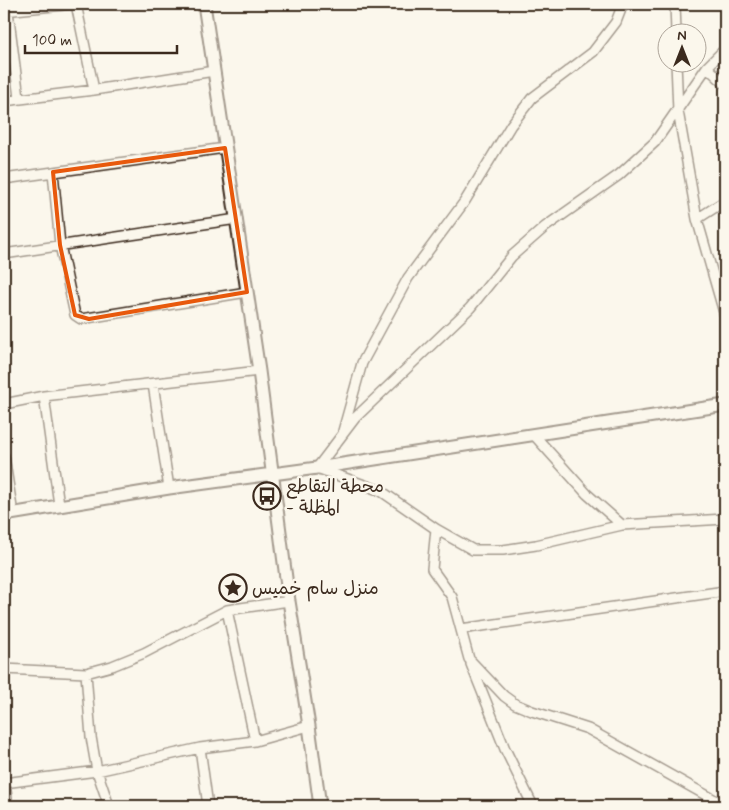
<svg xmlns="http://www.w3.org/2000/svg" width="729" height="810" font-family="Mynerve,'Playpen Sans Arabic',sans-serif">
	<rect width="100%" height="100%" fill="#fbf7ec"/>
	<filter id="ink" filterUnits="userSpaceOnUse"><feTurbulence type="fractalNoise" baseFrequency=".02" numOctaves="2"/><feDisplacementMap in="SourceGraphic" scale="10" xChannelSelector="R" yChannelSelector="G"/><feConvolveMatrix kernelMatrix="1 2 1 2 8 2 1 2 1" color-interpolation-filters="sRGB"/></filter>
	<g filter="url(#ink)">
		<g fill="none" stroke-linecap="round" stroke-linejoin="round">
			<g stroke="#3b2a1e" stroke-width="12">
				<path id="street" d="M76 4 94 90
					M675 4 676 32
					M4 11 74 4
					M8 11 19 98
					M725 49 707 67 655 142 619 175 545 227 512 256 470 308 355 418 317 468 381 491 436 529 432 569 452 597 469 659 504 696 515 704 532 711 588 729 713 799 725 804
					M676 62 678 111 697 219 725 316
					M707 67 725 84
					M4 101 94 90 214 71
					M53 172 60 245 75 315 81 319 247 292
					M4 179 225 148
					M697 219 725 201
					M4 254 237 219
					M153 384 169 488
					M44 396 59 505
					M4 404 44 396 259 371
					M343 431 362 363 408 278 465 201 511 125 532 98 593 52 616 22 623 4
					M534 435 587 494 622 525 725 519
					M4 456 13 514
					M436 529 473 550H503L536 545 622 525
					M227 610 255 741
					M461 629 725 591
					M471 664 505 749 533 806
					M4 669 86 673 112 666 144 653 227 610 289 601
					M86 673 91 737 97 771 109 806
					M200 748 208 806
					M4 783 97 771 200 748 255 741 309 726
					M5 783 8 806"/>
			</g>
			<g stroke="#3b2a1e" stroke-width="15">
				<path id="secondary" d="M204 4 259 371 289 601 309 726 320 806
					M4 515 169 488 317 468 725 405"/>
			</g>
			<use href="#street" stroke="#fbf7ec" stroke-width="9"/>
			<use href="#secondary" stroke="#fbf7ec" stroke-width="11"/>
		</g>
	</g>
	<path d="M0 0H729V810H0ZM225 148 247 292 89 319 75 315 60 245 53 172Z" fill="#fbf7ec" fill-opacity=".55" fill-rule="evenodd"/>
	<path fill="none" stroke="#e8590c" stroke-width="4" stroke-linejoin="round" d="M225 148 247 292 89 319 75 315 60 245 53 172Z"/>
	<defs>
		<g id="bus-ring" transform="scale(1.4375)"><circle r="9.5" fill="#fbf7ec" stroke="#3b2a1e" stroke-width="1.5"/><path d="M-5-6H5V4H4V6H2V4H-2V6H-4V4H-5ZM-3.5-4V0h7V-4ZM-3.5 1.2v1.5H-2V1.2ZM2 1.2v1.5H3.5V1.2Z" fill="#3b2a1e"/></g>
		<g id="sight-ring" transform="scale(1.4375)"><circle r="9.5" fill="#fbf7ec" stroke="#3b2a1e" stroke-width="1.5"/><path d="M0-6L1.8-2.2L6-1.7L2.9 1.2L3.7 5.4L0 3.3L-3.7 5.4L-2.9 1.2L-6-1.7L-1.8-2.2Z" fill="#3b2a1e"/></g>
	</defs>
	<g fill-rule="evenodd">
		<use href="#bus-ring" x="267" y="496"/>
		<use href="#sight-ring" x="233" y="588"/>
	</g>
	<g text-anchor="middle" stroke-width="5" stroke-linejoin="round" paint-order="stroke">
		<g font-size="18" fill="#3b2a1e" stroke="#fbf7ec" text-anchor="start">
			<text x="286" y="492">محطة التقاطع<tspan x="286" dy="21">- المظلة</tspan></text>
			<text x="252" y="594">منزل سام خميس</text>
		</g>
	</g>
	<rect width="729" height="810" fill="none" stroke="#fbf7ec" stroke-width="20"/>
	<rect x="10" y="10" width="709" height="790" fill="none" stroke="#3b2a1e" stroke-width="2" filter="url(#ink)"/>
	<g transform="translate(682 48)"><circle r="24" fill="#fbf7ec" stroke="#aea59a"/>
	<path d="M0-4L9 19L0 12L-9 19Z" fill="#3b2a1e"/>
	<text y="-8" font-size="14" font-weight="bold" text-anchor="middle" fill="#3b2a1e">N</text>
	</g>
	<path d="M25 45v8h152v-8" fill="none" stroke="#3b2a1e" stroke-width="2.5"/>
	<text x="32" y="45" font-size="15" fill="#3b2a1e" stroke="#fbf7ec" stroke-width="4" paint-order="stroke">100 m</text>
</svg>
